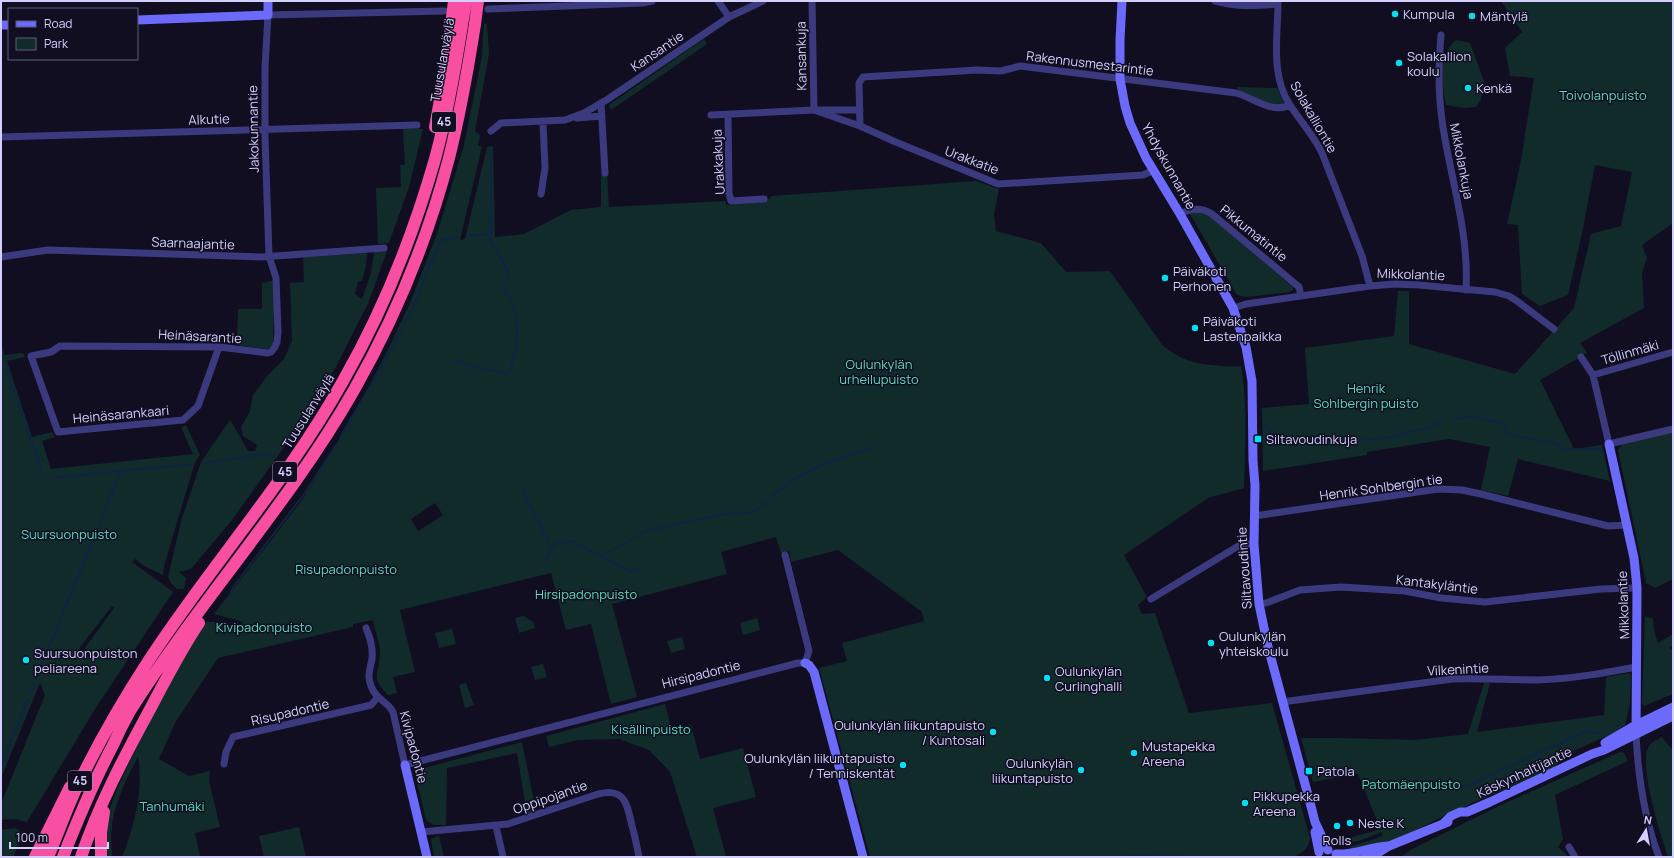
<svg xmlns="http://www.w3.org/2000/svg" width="1674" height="858" font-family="Manrope,sans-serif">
	<rect width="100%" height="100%" fill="#110e21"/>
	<path fill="#112b2a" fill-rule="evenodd" d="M1501 1H1673V223L1642 245 1647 258 1642 273 1644 308 1580 343 1587 353 1540 380 1574 449 1602 445 1610 481 1518 459 1508 496 1481 490 1490 447 1449 439 1367 452V455L1263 471 1262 408 1309 404 1305 348 1394 336 1398 291H1409V344L1515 374 1574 308 1591 234 1621 226 1632 172 1595 165 1582 233 1568 295 1540 306 1522 294 1518 225 1507 224 1521 160 1534 78 1510 76 1505 48 1522 32Z
		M484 23 487 24 489 54 475 131 480 135 478 145 482 147 460 240 465 239 487 147 493 146 495 237 524 234 571 210 601 207V173H607L609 207 726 201V205L765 202 772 196 976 181 999 189 994 214 996 231 1041 243 1066 272 1110 271 1163 346C1184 362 1196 364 1222 366 1228 366 1235 367 1241 366 1248 406 1245 448 1244 488L1208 498 1124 555 1147 597 1138 605 1142 614 1155 613 1189 713 1272 703 1310 838C1309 848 1303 853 1293 857H870L819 668 847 661 842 643 924 621 922 612 838 550 791 562 789 551 781 553 776 537 721 552 727 574 612 604 637 697 611 704 591 624 566 630 551 573 400 610 415 672 393 677 397 693 388 695C368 675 381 674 380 651 379 641 375 630 373 620L353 624V627L218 658 175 723 159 759 189 776 210 771 209 781 220 827 195 833 200 857H122C134 828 144 788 138 757 128 775 114 804 112 826 110 836 112 847 112 857H105V829L110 808 118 787 158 702 186 652 206 622H215L240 627 243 622 214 614 302 500 354 415 387 352 410 303 437 234 464 145 482 56ZM435 503 443 515 418 531 411 519Z
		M704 39 707 44 611 110 609 105Z
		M1456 40 1470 43 1485 84 1480 101 1476 107 1464 108 1446 105C1442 86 1438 54 1456 40Z
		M1237 87 1277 88 1284 103 1274 105 1238 91Z
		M403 129H423L409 187 389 243 378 244 376 188 401 187 400 165H405Z
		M1189 212H1205L1293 287V290L1290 292 1246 297 1237 295Z
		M387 251 368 304 361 317 337 365 299 426 232 520 191 569 179 572 186 578 184 589H177L171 583 168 577 171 564 181 521 201 462 230 420 232 423 248 451H255L257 445 243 436 241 427 250 411 253 395 267 376 284 359 292 341 290 283 304 282 303 257 367 253 366 265 362 281 358 282 355 294 362 299 371 273 374 252Z
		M275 280 273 344 269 348 266 349 237 345 238 309H262V283Z
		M1 344 4 355 23 353 25 357 7 361 32 437 52 432 55 437 42 441 51 469 193 454 181 427 186 425 200 455 195 462 164 566 163 575 144 566 135 559 132 562 173 592 95 709 27 822 15 819 1 820V804L45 695 40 683 1 778ZM112 606 114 608 82 652 78 650Z
		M1673 431V579L1655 588 1646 583 1618 450 1623 444Z
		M524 616 533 622 535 628 519 633 515 618Z
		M1645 616 1653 619 1654 631 1658 643 1673 634V645L1669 648 1671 649 1673 648V694L1644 706 1642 704Z
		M757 618 760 630 743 635 740 623Z
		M452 629 456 644 439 648 435 633Z
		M682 637 685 649 671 653 667 641Z
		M543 664 547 677 535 680 531 667Z
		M1629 673 1631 675 1630 704 1625 725 1614 733 1569 753 1553 768 1450 813 1410 833 1377 845 1350 851 1352 846 1375 839 1383 835 1381 832C1368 838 1351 846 1336 841L1375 831 1380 828 1358 774 1313 782 1301 738H1339L1415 740 1468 734 1484 683H1490L1477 732 1604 715 1606 677Z
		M466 683 474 705 465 708 459 685Z
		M665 704 672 730 691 725 700 759 743 748 756 797 713 808 726 857H697L670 772 649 750 619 739 578 740 549 747 546 736Z
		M1662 737 1673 751V857H1668C1661 836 1639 768 1648 748 1651 742 1656 740 1662 737Z
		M522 742 536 811 527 814 517 753 447 768 446 825H434L426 820 416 778 419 771 424 768Z
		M1620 752 1624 753 1628 761 1555 795 1563 839 1558 847 1569 857H1401L1412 849 1503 804Z
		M299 827 306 857H264L259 836Z
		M15 828 22 832 23 840 19 843 13 857H1V830Z
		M439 836 444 857H434L431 839Z"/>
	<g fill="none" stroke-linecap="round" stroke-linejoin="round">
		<path stroke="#0e2445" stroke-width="2" d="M487 234 507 269 508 275 506 281
			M468 236 487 234 491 233V149
			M428 264 430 265 441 240 458 237
			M1 348 3 353
			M5 362 41 470
			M453 362 458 361 471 366 508 374C518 352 524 306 503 290L504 286
			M1455 419 1472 416 1503 424 1507 432 1511 435 1554 443 1564 449H1600
			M1264 425 1283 443
			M340 438C372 382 408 326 430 265
			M1292 443 1381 439 1426 428 1443 421
			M1270 444 1283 443
			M205 463 265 454 276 458
			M44 478H45
			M53 478 121 471
			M522 490 548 541
			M772 497C797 471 840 457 874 447
			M554 544 572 541 632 572 638 569
			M602 556 646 531 724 514H738L752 512 770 501
			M544 562 554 544
			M229 597 233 587 305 493 336 445
			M31 691 121 471 194 464
			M1613 729 1621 724
			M1 765 28 699
			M1467 786 1586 731C1592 731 1598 735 1604 733
			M1123 855 1232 857"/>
		<path stroke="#3c3a7f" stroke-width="7" d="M718 1 729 17
			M812 1 814 110H860
			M1215 1C1237 7 1256 6 1278 4
			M1278 1C1278 36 1270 75 1290 105 1301 122 1314 136 1322 153L1362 256 1370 286
			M488 9 642 3 652 1
			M1441 35C1438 72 1438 102 1445 139 1454 189 1469 239 1466 290
			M601 103 605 173
			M711 115 814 110 860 126 898 143 998 184 1143 175 1154 170
			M728 115 729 193 731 201 764 199
			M577 118 602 116
			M860 126 859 83 863 77 977 70 1001 71 1020 66 1236 93C1254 98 1271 114 1290 105
			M491 131 501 123 565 120 584 113 608 99 729 17 763 1
			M1 137 417 125
			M541 194 545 168 543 122
			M1180 214C1191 208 1201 207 1212 214L1299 287 1301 296
			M1 257 48 250 262 257 384 248
			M1233 308 1246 304 1370 286 1395 284 1419 285 1495 292 1509 296 1517 301 1554 329
			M219 347 198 406 183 420 58 432 31 356 51 352 60 346 219 347 268 353 271 352 275 347 277 342 278 332 276 278 269 256 265 138V67L268 15 444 11
			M1581 357 1593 375 1609 444 1673 429
			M1593 375 1673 352
			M1254 516 1438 489 1462 490 1481 494 1608 526 1627 525
			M1151 599 1240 545 1254 544
			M1259 604 1266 603 1300 590 1341 587 1405 591 1441 598 1485 602 1601 589 1637 588
			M366 628C370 637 373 649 372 659 370 669 367 676 371 686 376 700 387 701 393 712L405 765 798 663H805L809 651 785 555
			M1282 702 1452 679C1481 678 1509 680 1538 680 1571 679 1604 673 1636 667
			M1636 734C1638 775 1644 818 1659 857
			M224 764 226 752 233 737 367 706 371 705 377 698
			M496 826 503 857
			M421 832 508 824 598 794C625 787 627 804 632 826 635 836 637 847 639 857
			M1569 847 1575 857"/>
		<path stroke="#6b6afa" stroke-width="9" d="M1122 1 1120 40V79L1125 106 1130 123 1146 158 1180 214 1233 308 1246 347 1252 381 1253 461 1255 485 1254 544 1259 604 1268 647 1312 810 1315 822 1328 850
			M137 20 268 15V1
			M1 25H9
			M1609 444 1634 558 1637 588 1636 734
			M805 663 809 665 814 672 863 857
			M1605 743 1636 725 1673 707
			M405 765 427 857
			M1444 823 1451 816 1460 812H1467L1490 802 1592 754 1604 750 1673 716
			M1315 832 1319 852
			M1336 854C1354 855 1370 847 1388 846
			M1365 857 1378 853 1389 846 1448 822"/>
		<path stroke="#f94fa3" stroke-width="12" d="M435 127 446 67 451 25
			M35 857 70 787
			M48 857C58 834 66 810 77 787 98 743 123 700 149 660 211 565 288 480 343 381 383 311 413 236 435 159 447 115 455 70 462 25
			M63 857C78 819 94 781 113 745 118 734 124 722 130 711 199 601 290 503 354 390 395 318 428 238 449 158 460 114 468 69 475 24
			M81 857C98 807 123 759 148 713 164 683 180 651 199 623
			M101 857V832L104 812"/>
		<path stroke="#f94fa3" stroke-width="12" d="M475 24 478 1
			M451 25 454 1
			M462 25 466 1"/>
	</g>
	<g fill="#08def1" stroke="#110e21" stroke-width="1.5">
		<circle cx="1395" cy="14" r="4"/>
		<circle cx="1472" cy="16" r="4"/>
		<circle cx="1399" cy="63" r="4"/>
		<circle cx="1468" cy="88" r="4"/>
		<circle cx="1165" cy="278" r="4"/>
		<circle cx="1195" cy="328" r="4"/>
		<rect x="1254" y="435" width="8" height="8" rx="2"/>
		<circle cx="1211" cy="643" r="4"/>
		<circle cx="26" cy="660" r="4"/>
		<circle cx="1047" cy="678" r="4"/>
		<circle cx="993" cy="732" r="4"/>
		<circle cx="1134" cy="753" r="4"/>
		<circle cx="903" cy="765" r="4"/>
		<circle cx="1081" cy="770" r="4"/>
		<rect x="1305" y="767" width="8" height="8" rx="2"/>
		<circle cx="1245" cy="803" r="4"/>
		<circle cx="1350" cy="823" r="4"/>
		<circle cx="1337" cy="826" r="4"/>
	</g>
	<g text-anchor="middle" stroke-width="3" stroke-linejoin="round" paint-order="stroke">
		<g fill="#110e21" stroke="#9a96bb" stroke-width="1">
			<rect x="432" y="112" width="24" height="20" rx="3"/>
			<rect x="273" y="462" width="24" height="20" rx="3"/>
			<rect x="68" y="771" width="24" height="20" rx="3"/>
		</g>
		<g font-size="12" font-weight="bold" fill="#d4d0fd">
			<text x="444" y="126">45</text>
			<text x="285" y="476">45</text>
			<text x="80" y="785">45</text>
		</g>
		<g font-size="13" fill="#d4d0fd" stroke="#110e21" text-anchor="start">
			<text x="1403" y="19">Kumpula</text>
			<text x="1480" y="21">Mäntylä</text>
			<text x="1407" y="61">Solakallion<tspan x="1407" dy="15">koulu</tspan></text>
			<text x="1476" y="93">Kenkä</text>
			<text x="1173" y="276">Päiväkoti<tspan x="1173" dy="15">Perhonen</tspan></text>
			<text x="1203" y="326">Päiväkoti<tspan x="1203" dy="15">Lastenpaikka</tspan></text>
			<text x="1266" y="444">Siltavoudinkuja</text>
			<text x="1219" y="641">Oulunkylän<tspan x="1219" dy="15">yhteiskoulu</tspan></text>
			<text x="34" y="658">Suursuonpuiston<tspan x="34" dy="15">peliareena</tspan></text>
			<text x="1055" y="676">Oulunkylän<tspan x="1055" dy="15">Curlinghalli</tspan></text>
			<text x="985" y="730" text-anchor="end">Oulunkylän liikuntapuisto<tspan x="985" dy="15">/ Kuntosali</tspan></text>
			<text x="1142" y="751">Mustapekka<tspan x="1142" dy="15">Areena</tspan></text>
			<text x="895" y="763" text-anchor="end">Oulunkylän liikuntapuisto<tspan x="895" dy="15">/ Tenniskentät</tspan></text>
			<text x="1073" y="768" text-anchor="end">Oulunkylän<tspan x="1073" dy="15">liikuntapuisto</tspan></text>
			<text x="1317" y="776">Patola</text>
			<text x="1253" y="801">Pikkupekka<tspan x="1253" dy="15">Areena</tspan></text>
			<text x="1358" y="828">Neste K</text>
			<text x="1337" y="845" text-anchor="middle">Rolls</text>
		</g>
		<g font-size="13" fill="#d4d0fd" stroke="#110e21">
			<text transform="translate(657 51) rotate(-34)" y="5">Kansantie</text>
			<text transform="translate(801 56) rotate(-91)" y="5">Kansankuja</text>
			<text transform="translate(442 60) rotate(-80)" y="5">Tuusulanväylä</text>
			<text transform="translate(1090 63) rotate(7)" y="5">Rakennusmestarintie</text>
			<text transform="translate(1314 117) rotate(60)" y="5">Solakalliontie</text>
			<text transform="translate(209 119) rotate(-2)" y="5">Alkutie</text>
			<text transform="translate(253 129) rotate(-91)" y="5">Jakokunnantie</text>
			<text transform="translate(972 160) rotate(21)" y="5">Urakkatie</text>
			<text transform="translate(1462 161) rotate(79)" y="5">Mikkolankuja</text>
			<text transform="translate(718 162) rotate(-93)" y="5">Urakkakuja</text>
			<text transform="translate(1169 166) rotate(61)" y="5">Yhdyskunnantie</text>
			<text transform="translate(1254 233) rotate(39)" y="5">Pikkumatintie</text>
			<text transform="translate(193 243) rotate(2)" y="5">Saarnaajantie</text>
			<text transform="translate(1411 274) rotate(2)" y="5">Mikkolantie</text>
			<text transform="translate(200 336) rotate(3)" y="5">Heinäsarantie</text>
			<text transform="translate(1630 352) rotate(-16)" y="5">Töllinmäki</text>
			<text transform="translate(308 411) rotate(-58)" y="5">Tuusulanväylä</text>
			<text transform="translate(121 414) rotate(-5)" y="5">Heinäsarankaari</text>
			<text transform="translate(1381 487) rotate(-8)" y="5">Henrik Sohlbergin tie</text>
			<text transform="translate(1244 568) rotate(-94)" y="5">Siltavoudintie</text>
			<text transform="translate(1437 584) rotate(7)" y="5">Kantakyläntie</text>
			<text transform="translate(1623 605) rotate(-92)" y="5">Mikkolantie</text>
			<text transform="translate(1458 669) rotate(-3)" y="5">Vilkenintie</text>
			<text transform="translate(701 674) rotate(-14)" y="5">Hirsipadontie</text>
			<text transform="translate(290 712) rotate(-13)" y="5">Risupadontie</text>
			<text transform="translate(414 747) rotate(75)" y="5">Kivipadontie</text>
			<text transform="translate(1524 772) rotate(-25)" y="5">Käskynhaltijantie</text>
			<text transform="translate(550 797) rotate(-19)" y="5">Oppipojantie</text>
		</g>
		<g font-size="13" fill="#5edbba" stroke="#110e21">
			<text x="1603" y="100">Toivolanpuisto</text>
			<text x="879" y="369">Oulunkylän<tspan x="879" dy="15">urheilupuisto</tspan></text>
			<text x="1366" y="393">Henrik<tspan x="1366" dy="15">Sohlbergin puisto</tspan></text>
			<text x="69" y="539">Suursuonpuisto</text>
			<text x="346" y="574">Risupadonpuisto</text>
			<text x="586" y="599">Hirsipadonpuisto</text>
			<text x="264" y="632">Kivipadonpuisto</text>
			<text x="651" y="734">Kisällinpuisto</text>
			<text x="1411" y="789">Patomäenpuisto</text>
			<text x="172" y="811">Tanhumäki</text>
		</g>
	</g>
	<rect width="1674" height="858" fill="none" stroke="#d4d0fd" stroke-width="4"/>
	<rect x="8" y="8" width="130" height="52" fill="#110e21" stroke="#5f5c79"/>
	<rect x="16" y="21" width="20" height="6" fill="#6b6afa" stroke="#5f5c79"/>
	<text x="44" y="28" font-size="12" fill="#d4d0fd">Road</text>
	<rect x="16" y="38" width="20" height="12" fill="#112b2a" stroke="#5f5c79"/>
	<text x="44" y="48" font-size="12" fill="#d4d0fd">Park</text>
	<g transform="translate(1646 830) rotate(11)" stroke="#110e21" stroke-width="3" paint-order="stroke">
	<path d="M0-3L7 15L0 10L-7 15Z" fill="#d4d0fd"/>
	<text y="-6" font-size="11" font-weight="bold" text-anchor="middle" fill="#d4d0fd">N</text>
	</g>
	<path d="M10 842v6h98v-6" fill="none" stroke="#d4d0fd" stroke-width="2"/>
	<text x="16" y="842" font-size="12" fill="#d4d0fd" stroke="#110e21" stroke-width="3" paint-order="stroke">100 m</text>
</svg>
